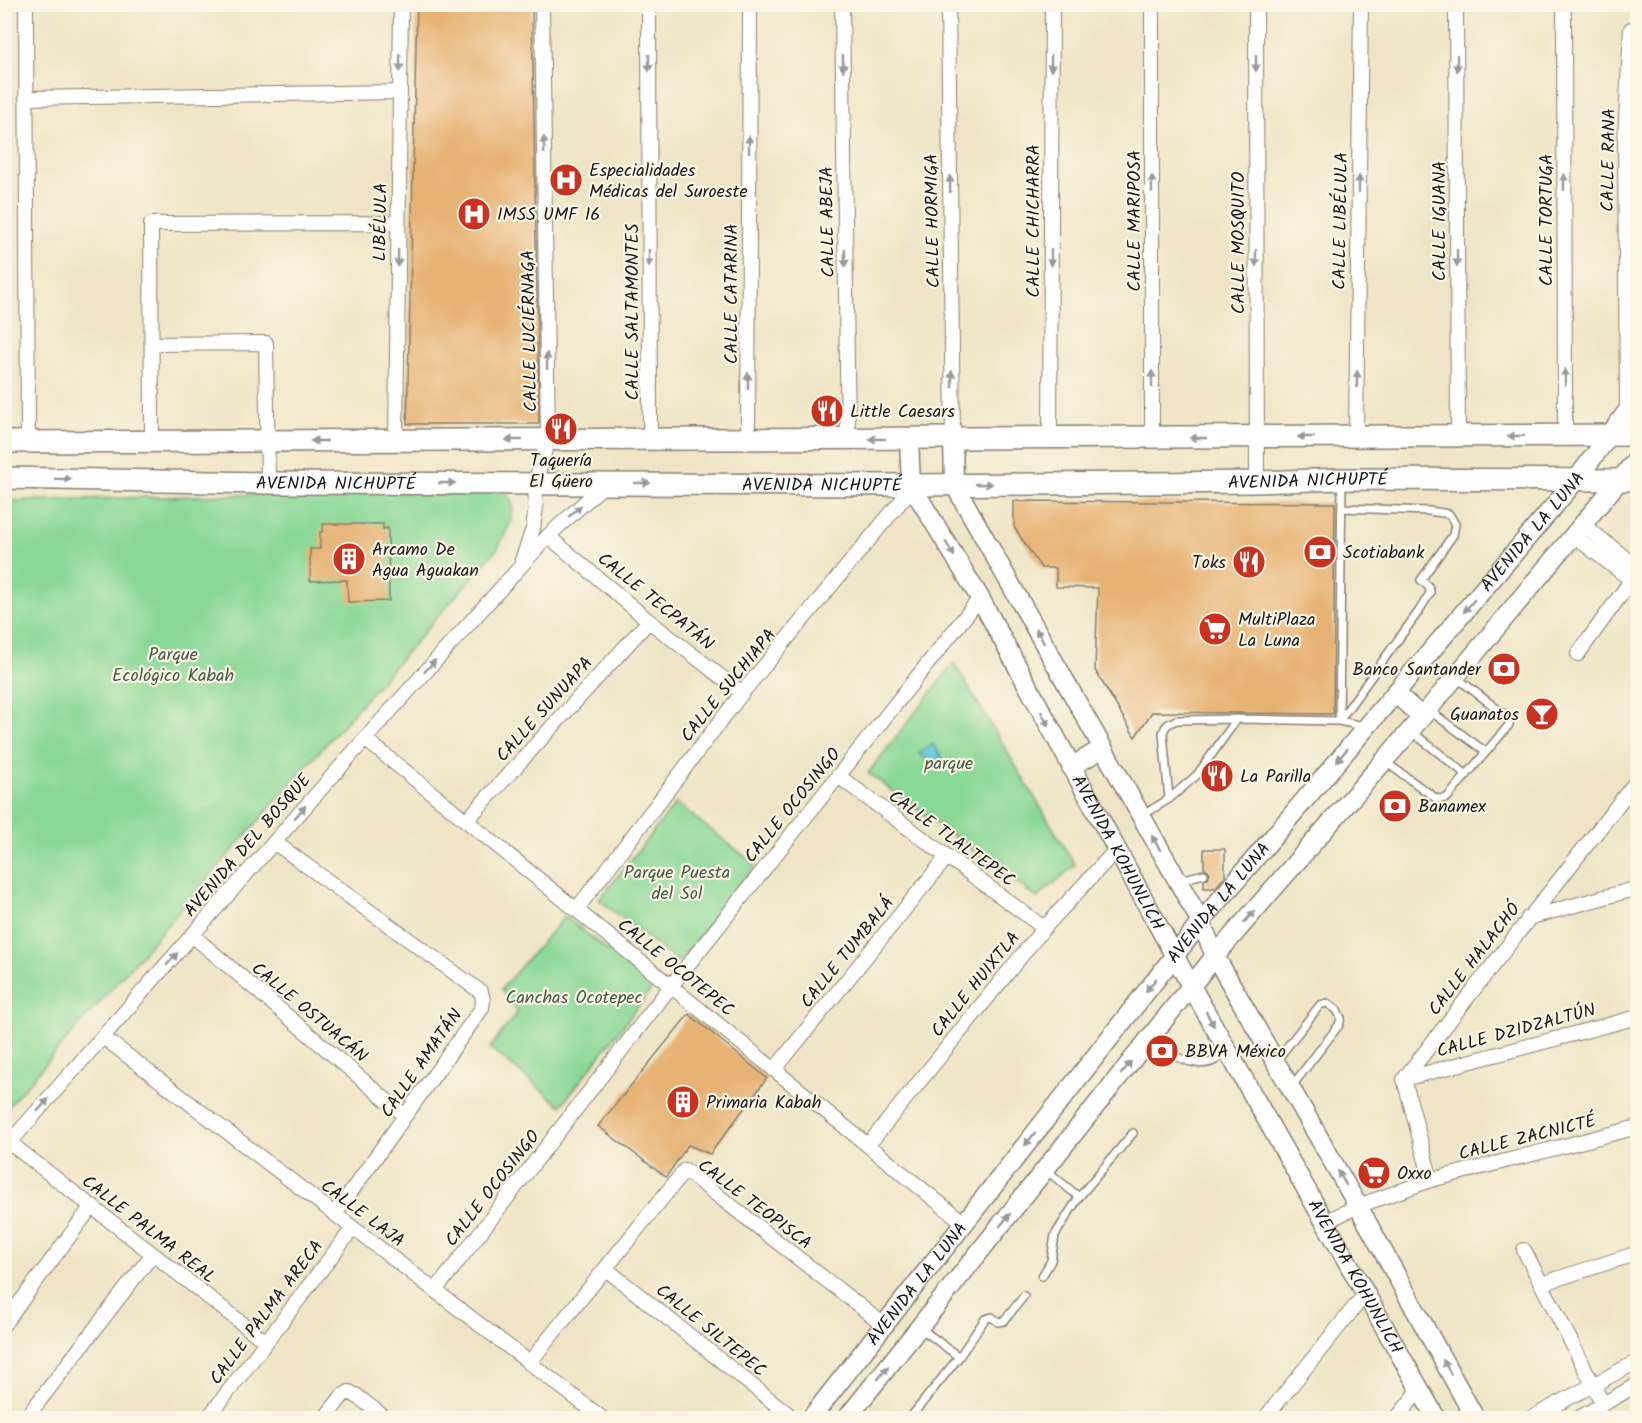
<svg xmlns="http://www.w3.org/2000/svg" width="1642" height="1423" font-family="Kalam,sans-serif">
	<rect width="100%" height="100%" fill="#fcf5e5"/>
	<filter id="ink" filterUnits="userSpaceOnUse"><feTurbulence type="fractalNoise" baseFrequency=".0167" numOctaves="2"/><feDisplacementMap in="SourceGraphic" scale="12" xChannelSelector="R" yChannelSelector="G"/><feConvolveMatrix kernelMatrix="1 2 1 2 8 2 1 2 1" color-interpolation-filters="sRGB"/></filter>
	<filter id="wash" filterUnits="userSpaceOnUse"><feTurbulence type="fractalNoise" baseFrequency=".008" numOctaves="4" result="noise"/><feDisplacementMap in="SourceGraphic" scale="24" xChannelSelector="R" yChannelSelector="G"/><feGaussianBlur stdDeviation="1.35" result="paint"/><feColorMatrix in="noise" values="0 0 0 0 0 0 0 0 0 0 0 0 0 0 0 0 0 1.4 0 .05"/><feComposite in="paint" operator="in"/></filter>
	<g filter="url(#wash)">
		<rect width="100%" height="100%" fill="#efe5c6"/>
		<path fill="#8ad896" stroke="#537a59" stroke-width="1.5" d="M464 489 496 490 510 497C519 516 506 531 497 549L5 1110V501Z
			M954 663 1075 865 1037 898 868 773Z
			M676 803 756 865 678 962 599 900Z
			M565 916 653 987 561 1106 490 1048 518 1011 501 989Z"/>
		<path fill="#5ec7da" stroke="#3d727b" stroke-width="1.5" d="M933 744 942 758 937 767 919 754Z"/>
		<g id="blocks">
			<path fill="#e7b375" d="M417 4H532L539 424H407Z
				M1014 501 1335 503 1333 714 1152 712 1135 737 1095 670 1098 588 1056 587V568H1041L1014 527Z
				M323 524H383V529L388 528 389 601 348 602 347 580 310 581V549H320V532L323 531Z
				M1204 849H1225V876L1215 888H1204V880L1208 878 1210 873 1208 870 1204 868Z
				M689 1014 767 1078 710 1154 688 1145 666 1177 598 1126Z"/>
		</g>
	</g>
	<g filter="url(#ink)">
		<use href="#blocks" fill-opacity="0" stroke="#868071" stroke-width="1.5"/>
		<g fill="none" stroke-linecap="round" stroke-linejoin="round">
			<g stroke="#868071" stroke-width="10">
				<path id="lane" d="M1342 481 1339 721 1363 726
					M1430 711 1486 752
					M1412 732 1467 775
					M1384 761 1437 799 1447 798 1509 725V718L1457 678
					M1169 799 1163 733C1165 725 1169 723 1177 720L1237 719 1339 721 1419 611 1430 593 1429 587 1421 580 1453 535 1455 524 1449 514 1429 511 1342 508
					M1141 816 1169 799 1197 775 1237 719
					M1180 880 1204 874
					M1148 1041C1170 1053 1205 1079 1225 1051
					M1276 1061 1320 1005 1327 1003 1337 1010 1341 1018 1339 1025 1292 1086
					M1079 1197 1133 1133
					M1042 1276 1051 1261 1055 1235 1079 1197 1045 1169
					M959 1357 985 1319 992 1317 998 1322 1004 1321 1024 1296
					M910 1418 959 1357 919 1327"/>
			</g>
			<g stroke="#868071" stroke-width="16">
				<path id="street" d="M26 4 28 442
					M649 4 650 440
					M842 4 848 439
					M948 4 953 438
					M1256 4 1257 482
					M1456 4 1458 437
					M1564 4 1565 435
					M26 98 400 92
					M152 344 266 343 268 483
					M1627 411 1625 137 1631 29 1638 30
					M1356 437 1361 4
					M1050 438 1052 4
					M1152 438V4
					M748 439 750 4
					M396 441 401 4
					M152 442 151 224 398 223
					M1582 524 1638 568
					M1573 535 1631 580
					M548 536 649 621 742 693
					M522 560 533 529 536 507 535 483 548 440 542 4
					M1578 654 1638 571
					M365 739 964 1223
					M838 776 1044 928
					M466 821 649 621
					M274 842 481 992 483 1000 482 1008 335 1214
					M576 910 742 693 912 488
					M1528 918 1638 888
					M192 935 405 1116
					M103 1037 602 1418
					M774 1070 947 857
					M1404 1079 1638 1017
					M10 1143 266 1342
					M868 1145 1044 928 1116 850
					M4 1149 365 739 548 536 606 483
					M1431 1180 1404 1079 1638 779
					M1325 1222 1358 1206 1431 1180 1638 1127
					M1524 1250 1603 1404
					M606 1269 793 1418
					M1541 1284 1638 1253
					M435 1291 671 986 980 598
					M4 1324 92 1206
					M529 1363 685 1170 884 1325
					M26 1418 152 1255
					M208 1418 353 1228
					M325 1418 342 1396 349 1392 357 1396 385 1418
					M1265 1418 1366 1293
					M1397 1418 1420 1389
					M1531 1418 1638 1361
					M1579 1418 1638 1384"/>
			</g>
			<g stroke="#868071" stroke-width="21">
				<g id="secondary">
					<path d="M953 438 954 484 1201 922 1215 956 1358 1206 1475 1418"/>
					<path id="s1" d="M909 439 911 485 980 598 1191 986 1436 1418"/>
					<path d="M1395 693 1422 717"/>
					<path d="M1071 767 1103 748"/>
					<path id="s2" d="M811 1418 1201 922 1576 480 1638 397"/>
					<path d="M847 1418 1215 956 1422 717 1638 458"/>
				</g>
			</g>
			<g stroke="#868071" stroke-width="24">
				<g id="primary">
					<path d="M4 442 1638 435"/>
					<path id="s3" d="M4 478 268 483 911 485 1257 482 1342 479 1638 480"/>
				</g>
			</g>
			<use href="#lane" stroke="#fff" stroke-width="7"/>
			<use href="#street" stroke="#fff" stroke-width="14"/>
			<use href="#secondary" stroke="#fff" stroke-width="18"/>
			<use href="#primary" stroke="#fff" stroke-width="21"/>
		</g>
		<defs><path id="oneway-solid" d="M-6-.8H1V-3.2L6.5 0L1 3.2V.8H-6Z" transform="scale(1.5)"/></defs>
		<g fill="#999">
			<use href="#oneway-solid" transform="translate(400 63) rotate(91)"/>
			<use href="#oneway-solid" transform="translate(649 63) rotate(90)"/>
			<use href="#oneway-solid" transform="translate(843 63) rotate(89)"/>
			<use href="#oneway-solid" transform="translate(1051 63) rotate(90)"/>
			<use href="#oneway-solid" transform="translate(1256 63) rotate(90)"/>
			<use href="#oneway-solid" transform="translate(1457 63) rotate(90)"/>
			<use href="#oneway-solid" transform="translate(749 144) rotate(-90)"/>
			<use href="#oneway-solid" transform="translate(544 145) rotate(-91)"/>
			<use href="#oneway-solid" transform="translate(1564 182) rotate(-90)"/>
			<use href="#oneway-solid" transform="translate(950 184) rotate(-91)"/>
			<use href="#oneway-solid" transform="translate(1152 184) rotate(-90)"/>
			<use href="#oneway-solid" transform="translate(1359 184) rotate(-89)"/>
			<use href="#oneway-solid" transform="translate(398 258) rotate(91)"/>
			<use href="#oneway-solid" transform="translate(649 258) rotate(90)"/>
			<use href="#oneway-solid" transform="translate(845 258) rotate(89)"/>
			<use href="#oneway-solid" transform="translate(1051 258) rotate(90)"/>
			<use href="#oneway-solid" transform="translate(1256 258) rotate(90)"/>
			<use href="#oneway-solid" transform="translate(1457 258) rotate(90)"/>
			<use href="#oneway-solid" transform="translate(547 361) rotate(-91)"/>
			<use href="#oneway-solid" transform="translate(1565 377) rotate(-90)"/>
			<use href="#oneway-solid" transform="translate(952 379) rotate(-91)"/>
			<use href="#oneway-solid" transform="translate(1152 379) rotate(-90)"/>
			<use href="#oneway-solid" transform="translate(1357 379) rotate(-89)"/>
			<use href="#oneway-solid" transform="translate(748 381) rotate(-90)"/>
			<use href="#oneway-solid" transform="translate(1516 436) rotate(179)"/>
			<use href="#oneway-solid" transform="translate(1306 437) rotate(180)"/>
			<use href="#oneway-solid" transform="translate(1198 438) rotate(180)"/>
			<use href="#oneway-solid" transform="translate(877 439) rotate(180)"/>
			<use href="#oneway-solid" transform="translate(514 440) rotate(180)"/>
			<use href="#oneway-solid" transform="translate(319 441) rotate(180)"/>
			<use href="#oneway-solid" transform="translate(63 479) rotate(1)"/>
			<use href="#oneway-solid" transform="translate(447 483)"/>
			<use href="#oneway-solid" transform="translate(642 483)"/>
			<use href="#oneway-solid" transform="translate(984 484)"/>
			<use href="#oneway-solid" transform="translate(575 511) rotate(-42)"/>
			<use href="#oneway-solid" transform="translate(950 549) rotate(59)"/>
			<use href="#oneway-solid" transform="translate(1469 606) rotate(130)"/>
			<use href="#oneway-solid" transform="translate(1040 636) rotate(-119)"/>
			<use href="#oneway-solid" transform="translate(430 666) rotate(-48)"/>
			<use href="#oneway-solid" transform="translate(1045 719) rotate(62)"/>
			<use href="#oneway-solid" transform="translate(1342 755) rotate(130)"/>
			<use href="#oneway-solid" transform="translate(300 812) rotate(-49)"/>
			<use href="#oneway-solid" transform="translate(1156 843) rotate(-120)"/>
			<use href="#oneway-solid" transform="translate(1249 917) rotate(-49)"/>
			<use href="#oneway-solid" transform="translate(172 959) rotate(-49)"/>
			<use href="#oneway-solid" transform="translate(1151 985) rotate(128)"/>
			<use href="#oneway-solid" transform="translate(1210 1019) rotate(61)"/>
			<use href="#oneway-solid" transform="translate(1126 1068) rotate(-51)"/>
			<use href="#oneway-solid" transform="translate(43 1105) rotate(-49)"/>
			<use href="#oneway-solid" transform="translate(1030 1139) rotate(128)"/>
			<use href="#oneway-solid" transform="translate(1342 1178) rotate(-120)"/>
			<use href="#oneway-solid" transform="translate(1005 1220) rotate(-51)"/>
			<use href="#oneway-solid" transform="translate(1447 1367) rotate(-119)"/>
			<use href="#oneway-solid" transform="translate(883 1373) rotate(-51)"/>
		</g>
	</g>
	<defs>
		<g id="hospital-disc" transform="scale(1.725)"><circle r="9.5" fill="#c8321e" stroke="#fcf5e5"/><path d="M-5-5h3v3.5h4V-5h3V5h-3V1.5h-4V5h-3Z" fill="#fff"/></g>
		<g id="restaurant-disc" transform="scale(1.725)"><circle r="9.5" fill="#c8321e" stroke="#fcf5e5"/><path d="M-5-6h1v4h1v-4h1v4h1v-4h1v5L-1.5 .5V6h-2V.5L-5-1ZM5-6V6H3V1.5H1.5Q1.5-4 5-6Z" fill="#fff"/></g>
		<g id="bank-disc" transform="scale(1.725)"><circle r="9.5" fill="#c8321e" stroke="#fcf5e5"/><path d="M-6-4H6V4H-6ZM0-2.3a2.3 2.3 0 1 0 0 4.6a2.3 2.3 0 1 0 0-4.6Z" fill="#fff"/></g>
		<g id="building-disc" transform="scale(1.725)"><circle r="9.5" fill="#c8321e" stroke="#fcf5e5"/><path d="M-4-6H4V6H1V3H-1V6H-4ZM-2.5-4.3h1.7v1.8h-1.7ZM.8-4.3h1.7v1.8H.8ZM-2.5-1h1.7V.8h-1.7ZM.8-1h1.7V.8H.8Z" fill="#fff"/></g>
		<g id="supermarket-disc" transform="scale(1.725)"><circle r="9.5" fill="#c8321e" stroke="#fcf5e5"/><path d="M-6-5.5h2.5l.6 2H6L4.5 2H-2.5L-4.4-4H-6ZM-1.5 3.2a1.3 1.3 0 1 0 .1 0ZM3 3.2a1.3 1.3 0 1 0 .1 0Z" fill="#fff"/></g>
		<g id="bar-disc" transform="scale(1.725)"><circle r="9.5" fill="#c8321e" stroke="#fcf5e5"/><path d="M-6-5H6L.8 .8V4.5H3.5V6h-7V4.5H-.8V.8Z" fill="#fff"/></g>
	</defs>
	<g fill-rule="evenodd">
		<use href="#hospital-disc" x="566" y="180"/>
		<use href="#hospital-disc" x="474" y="214"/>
		<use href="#restaurant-disc" x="827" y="411"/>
		<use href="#restaurant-disc" x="561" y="429"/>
		<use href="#bank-disc" x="1320" y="552"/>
		<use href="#building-disc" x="349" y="559"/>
		<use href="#restaurant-disc" x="1249" y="562"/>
		<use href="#supermarket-disc" x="1215" y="629"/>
		<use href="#bank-disc" x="1504" y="669"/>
		<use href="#bar-disc" x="1542" y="714"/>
		<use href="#restaurant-disc" x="1217" y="776"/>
		<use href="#bank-disc" x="1395" y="806"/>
		<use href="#bank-disc" x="1162" y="1051"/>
		<use href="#building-disc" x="683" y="1102"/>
		<use href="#supermarket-disc" x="1374" y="1173"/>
	</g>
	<g text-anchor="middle" stroke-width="4.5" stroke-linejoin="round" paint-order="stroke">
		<g font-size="18" fill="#1c1c1c" stroke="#fcf5e5">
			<text transform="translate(1608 160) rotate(-89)" y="6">CALLE RANA</text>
			<text transform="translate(1546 220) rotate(-90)" y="6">CALLE TORTUGA</text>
			<text transform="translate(932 221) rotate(-91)" y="6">CALLE HORMIGA</text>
			<text transform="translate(1033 221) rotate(-90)" y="6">CALLE CHICHARRA</text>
			<text transform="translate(1134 221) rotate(-90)" y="6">CALLE MARIPOSA</text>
			<text transform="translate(1340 221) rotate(-89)" y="6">CALLE LIBÉLULA</text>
			<text transform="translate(1439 221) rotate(-90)" y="6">CALLE IGUANA</text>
			<text transform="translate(380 222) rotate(-89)" y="6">LIBÉLULA</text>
			<text transform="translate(827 222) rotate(-91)" y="6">CALLE ABEJA</text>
			<text transform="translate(1238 243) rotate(-90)" y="6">CALLE MOSQUITO</text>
			<text transform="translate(731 294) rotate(-90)" y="6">CALLE CATARINA</text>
			<text transform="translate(632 312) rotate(-90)" y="6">CALLE SALTAMONTES</text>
			<text transform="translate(529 331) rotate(-91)" y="6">CALLE LUCIÉRNAGA</text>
			<text dy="6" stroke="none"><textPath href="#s3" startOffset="1304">AVENIDA NICHUPTÉ</textPath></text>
			<text dy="6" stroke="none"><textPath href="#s3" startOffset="332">AVENIDA NICHUPTÉ</textPath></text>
			<text dy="6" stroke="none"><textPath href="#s3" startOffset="818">AVENIDA NICHUPTÉ</textPath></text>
			<text dy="6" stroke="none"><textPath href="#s2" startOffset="1143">AVENIDA LA LUNA</textPath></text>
			<text transform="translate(656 601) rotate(39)" y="6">CALLE TECPATÁN</text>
			<text transform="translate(728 685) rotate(-51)" y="6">CALLE SUCHIAPA</text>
			<text transform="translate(544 709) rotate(-48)" y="6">CALLE SUNUAPA</text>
			<text transform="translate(792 805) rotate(-51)" y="6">CALLE OCOSINGO</text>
			<text transform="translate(952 838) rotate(36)" y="6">CALLE TLALTEPEC</text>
			<text transform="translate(247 845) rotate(-49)" y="6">AVENIDA DEL BOSQUE</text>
			<text dy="6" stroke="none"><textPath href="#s1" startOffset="468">AVENIDA KOHUNLICH</textPath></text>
			<text dy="6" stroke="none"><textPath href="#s2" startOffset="657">AVENIDA LA LUNA</textPath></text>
			<text transform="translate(847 952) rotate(-51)" y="6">CALLE TUMBALÁ</text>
			<text transform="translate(1474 959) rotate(-52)" y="6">CALLE HALACHÓ</text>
			<text transform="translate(676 967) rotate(39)" y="6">CALLE OCOTEPEC</text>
			<text transform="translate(975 984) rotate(-51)" y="6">CALLE HUIXTLA</text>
			<text transform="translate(310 1012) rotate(40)" y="6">CALLE OSTUACÁN</text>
			<text transform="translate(1516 1030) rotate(-15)" y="6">CALLE DZIDZALTÚN</text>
			<text transform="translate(421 1063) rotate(-55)" y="6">CALLE AMATÁN</text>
			<text transform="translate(1527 1137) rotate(-14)" y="6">CALLE ZACNICTÉ</text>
			<text transform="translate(492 1188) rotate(-52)" y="6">CALLE OCOSINGO</text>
			<text transform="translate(755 1204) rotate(37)" y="6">CALLE TEOPISCA</text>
			<text transform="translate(363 1213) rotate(37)" y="6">CALLE LAJA</text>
			<text transform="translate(149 1229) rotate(38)" y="6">CALLE PALMA REAL</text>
			<text dy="6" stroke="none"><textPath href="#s1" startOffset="954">AVENIDA KOHUNLICH</textPath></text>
			<text dy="6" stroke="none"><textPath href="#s2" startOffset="171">AVENIDA LA LUNA</textPath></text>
			<text transform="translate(266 1312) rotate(-53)" y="6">CALLE PALMA ARECA</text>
			<text transform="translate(711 1330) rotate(39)" y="6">CALLE SILTEPEC</text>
		</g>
		<g font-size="18" fill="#1c1c1c" stroke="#fcf5e5" text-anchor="start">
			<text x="589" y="176">Especialidades<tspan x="589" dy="21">Médicas del Suroeste</tspan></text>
			<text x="497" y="220">IMSS UMF 16</text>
			<text x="850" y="417">Little Caesars</text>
			<text x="561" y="466" text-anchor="middle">Taquería<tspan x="561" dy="21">El Güero</tspan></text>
			<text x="372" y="555">Arcamo De<tspan x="372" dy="21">Agua Aguakan</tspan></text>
			<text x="1343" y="558">Scotiabank</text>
			<text x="1226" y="568" text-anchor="end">Toks</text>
			<text x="1238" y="625">MultiPlaza<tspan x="1238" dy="21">La Luna</tspan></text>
			<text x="1481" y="675" text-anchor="end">Banco Santander</text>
			<text x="1519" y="720" text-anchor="end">Guanatos</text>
			<text x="1240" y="782">La Parilla</text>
			<text x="1418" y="812">Banamex</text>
			<text x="1185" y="1057">BBVA México</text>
			<text x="706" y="1108">Primaria Kabah</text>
			<text x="1397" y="1179">Oxxo</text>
		</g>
		<g font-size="18" fill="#425e47" stroke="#fcf5e5">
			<text x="173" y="660">Parque<tspan x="173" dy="21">Ecológico Kabah</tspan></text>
			<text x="949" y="769">parque</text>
			<text x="677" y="878">Parque Puesta<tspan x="677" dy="21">del Sol</tspan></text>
			<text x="574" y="1003">Canchas Ocotepec</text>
		</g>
	</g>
	<rect width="1642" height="1423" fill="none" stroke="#fcf5e5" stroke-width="24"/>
</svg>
